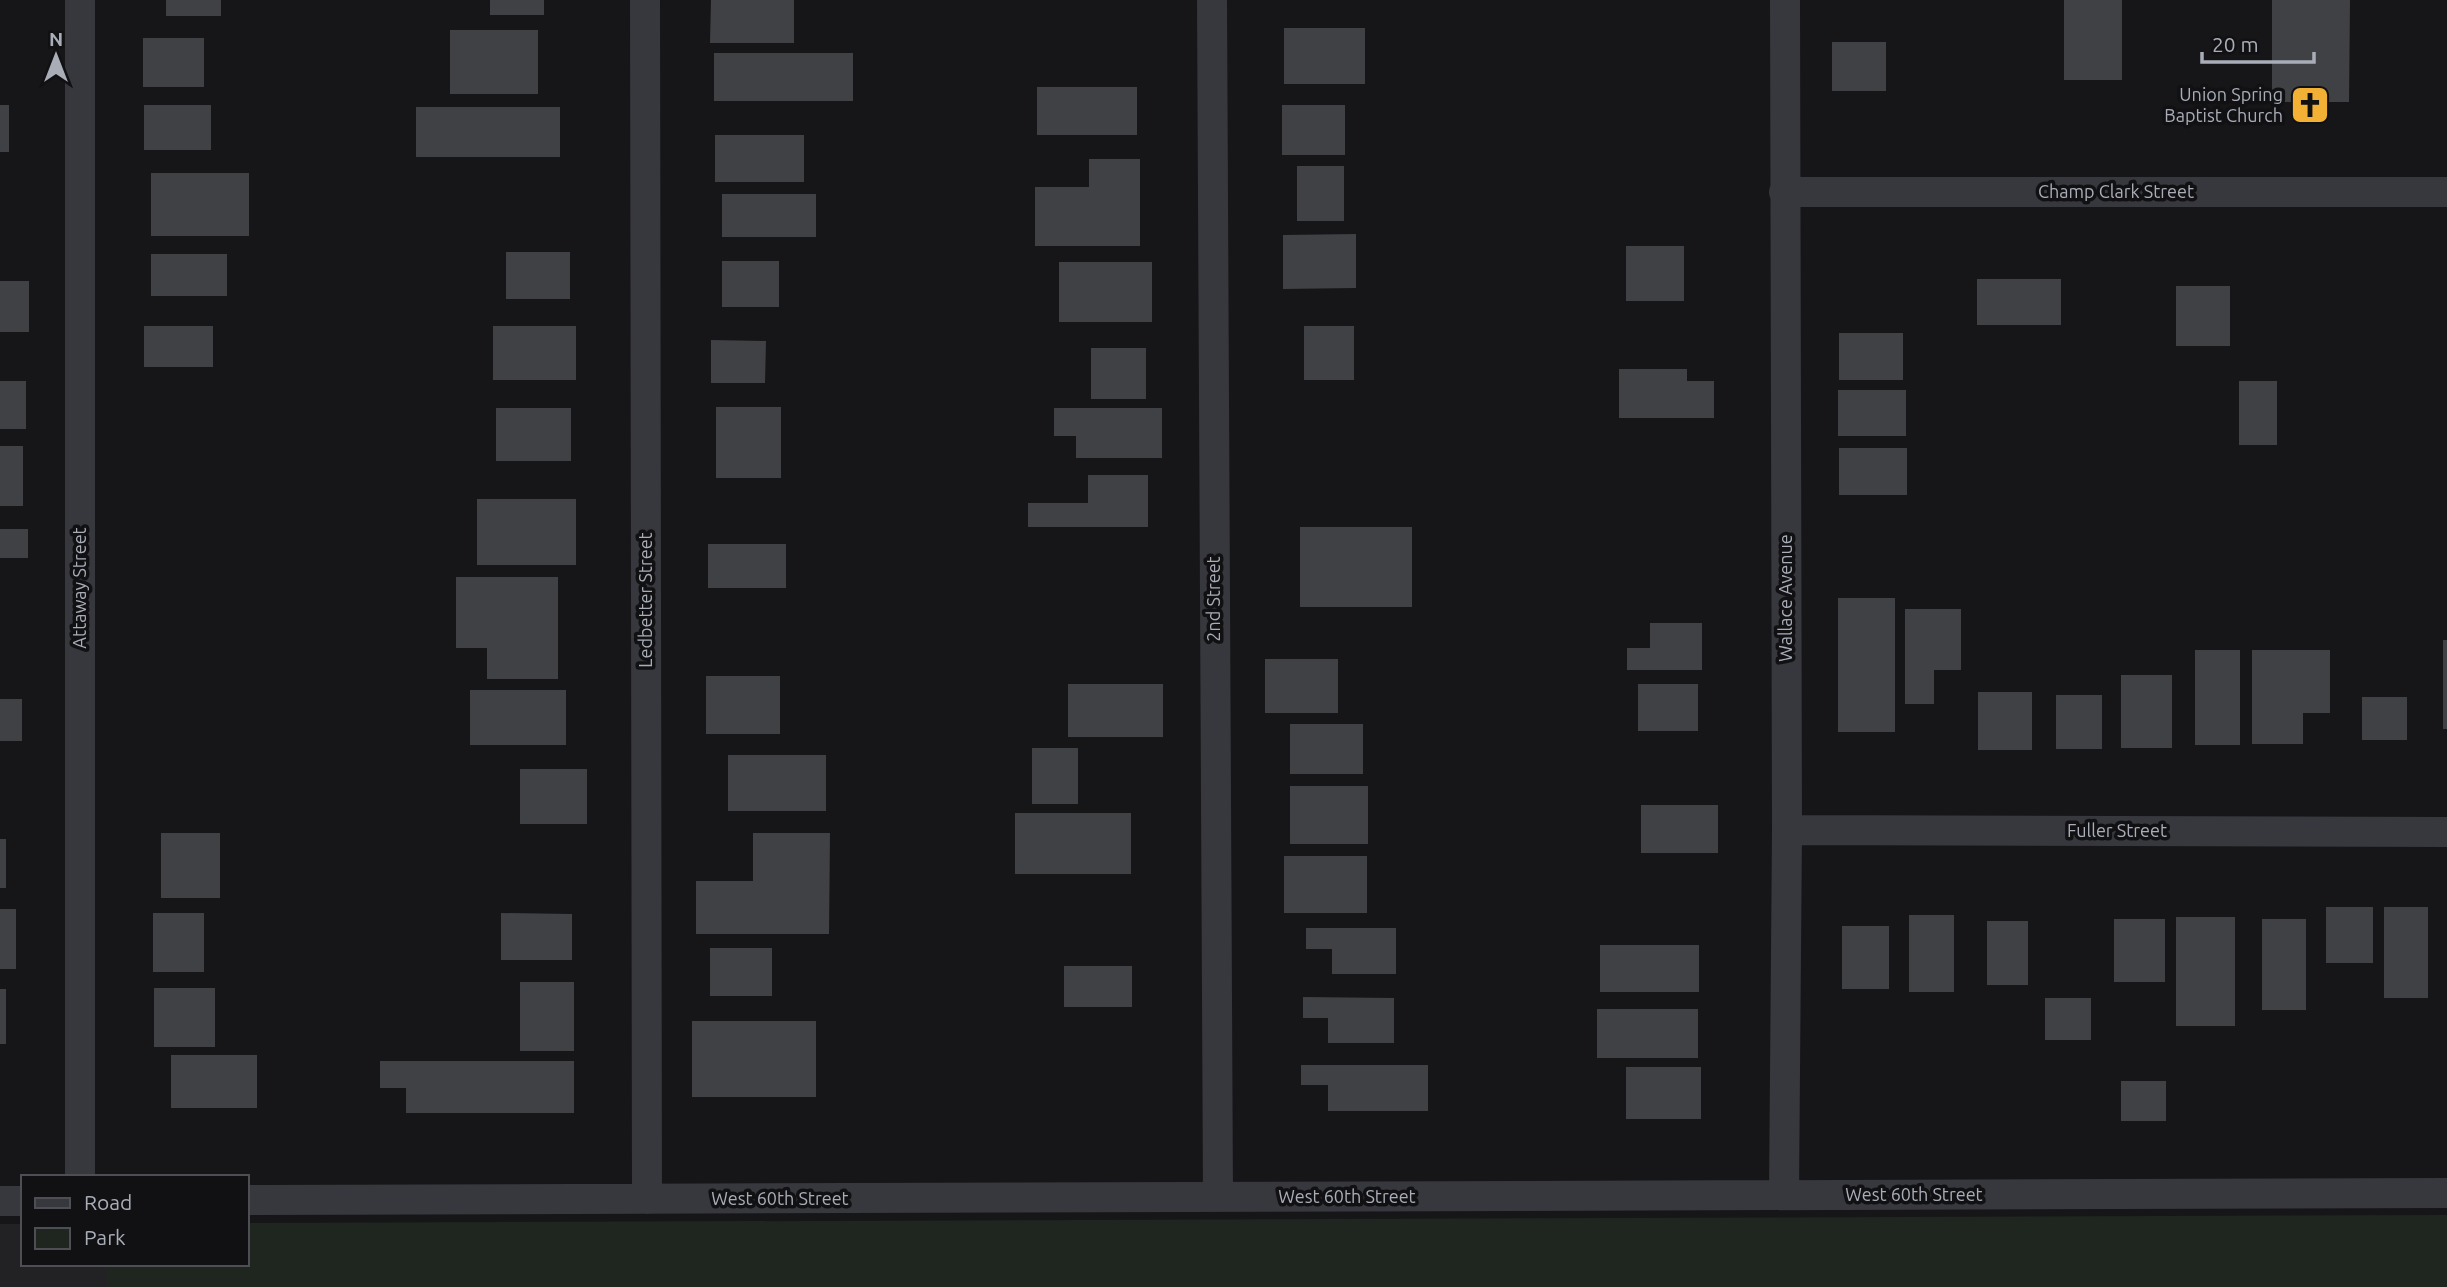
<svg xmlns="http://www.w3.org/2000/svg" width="2447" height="1287" font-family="Ubuntu,sans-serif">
	<rect width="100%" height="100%" fill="#161618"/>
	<path fill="#222225" d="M0 1224H23V1264H107V1287H0Z"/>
	<path fill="#1e261f" d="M2447 1215V1287H107V1264H247V1223Z"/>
	<path fill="#404145" d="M166 0H221V16H166Z
		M490 0H544V15H490Z
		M711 0H794V43H710Z
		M2064 0H2122V80H2064Z
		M2272 0H2350L2349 102H2272Z
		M1284 28H1365V84H1284Z
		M450 30H538V94H450Z
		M143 38H204V87H143Z
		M1832 42H1886V91H1832Z
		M714 53H853V101H714Z
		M1037 87H1137V135H1037Z
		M0 105H9V152H0Z
		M144 105H211V150H144Z
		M1282 105H1345V155H1282Z
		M416 107H560V157H416Z
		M715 135H804V182H715Z
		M1089 159H1140V246H1035V187H1089Z
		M1297 166H1344V221H1297Z
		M151 173H249V236H151Z
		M722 194H816V237H722Z
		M1356 234V288L1283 289V235Z
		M1626 246H1684V301H1626Z
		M506 252H570V299H506Z
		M151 254H227V296H151Z
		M722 261H779V307H722Z
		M1059 262H1152V322H1059Z
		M1977 279H2061V325H1977Z
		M0 281H29V332H0Z
		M2176 286H2230V346H2176Z
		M144 326H213V367H144Z
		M493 326H576V380H493Z
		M1304 326H1354V380H1304Z
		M1839 333H1903V380H1839Z
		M711 340 766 341 765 383H711Z
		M1091 348H1146V399H1091Z
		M1619 369H1687V381H1714V418H1619Z
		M0 381H26V429H0Z
		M2239 381H2277V445H2239Z
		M1838 390H1906V436H1838Z
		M716 407H781V478H716Z
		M496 408H571V461H496Z
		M1054 408H1162V458H1076V436H1054Z
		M0 446H23V506H0Z
		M1839 448H1907V495H1839Z
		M1088 475H1148V527H1028V503H1088Z
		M477 499H576V565H477Z
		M1300 527H1412V607H1300Z
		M0 529H28V558H0Z
		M708 544H786V588H708Z
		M456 577H558V679H487V648H456Z
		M1838 598H1895V732H1838Z
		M1905 609H1961V670H1934V704H1905Z
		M1650 623H1702V670H1627V648H1650Z
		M2443 640H2447V729H2443Z
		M2195 650H2240V745H2195Z
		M2252 650H2330V713H2303V744H2252Z
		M1265 659H1338V713H1265Z
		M2121 675H2172V748H2121Z
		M706 676H780V734H706Z
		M1068 684H1163V737H1068Z
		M1638 684H1698V731H1638Z
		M470 690H566V745H470Z
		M1978 692H2032V750H1978Z
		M2056 695H2102V749H2056Z
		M2362 697H2407V740H2362Z
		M0 699H22V741H0Z
		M1290 724H1363V774H1290Z
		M1032 748H1078V804H1032Z
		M728 755H826V811H728Z
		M520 769H587V824H520Z
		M1290 786H1368V844H1290Z
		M1641 805H1718V853H1641Z
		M1015 813H1131V874H1015Z
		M161 833H220V898H161Z
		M753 833H830L829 934H696V881H753Z
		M0 839H6V888H0Z
		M1284 856H1367V913H1284Z
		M2326 907H2373V963H2326Z
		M2384 907H2428V998H2384Z
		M0 909H16V969H0Z
		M153 913H204V972H153Z
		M501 913 572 914V960H501Z
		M1909 915H1954V992H1909Z
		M2176 917H2235V1026H2176Z
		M2114 919H2165V982H2114Z
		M2262 919H2306V1010H2262Z
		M1987 921H2028V985H1987Z
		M1842 926H1889V989H1842Z
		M1306 928H1396V974H1332V949H1306Z
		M1600 945H1699V992H1600Z
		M710 948H772V996H710Z
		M1064 966H1132V1007H1064Z
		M520 982H574V1051H520Z
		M154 988H215V1047H154Z
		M0 989H6V1044H0Z
		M1303 997 1394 998V1043H1328V1018H1303Z
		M2045 998H2091V1040H2045Z
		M1597 1009H1698V1058H1597Z
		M692 1021H816V1097H692Z
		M171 1055H257V1108H171Z
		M380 1061H574V1113H406V1088H380Z
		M1301 1065H1428V1111H1328V1085H1301Z
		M1626 1067H1701V1119H1626Z
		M2121 1081H2166V1121H2121Z"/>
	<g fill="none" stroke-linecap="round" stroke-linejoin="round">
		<path stroke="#37383d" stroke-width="30" d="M645 0 647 1199
			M1212 0 1218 1197
			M1784 192H2447
			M1787 830 2447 832
			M80 1177V0
			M1784 1195 1787 830 1785 0
			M247 1200 2447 1193
			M0 1201H23"/>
	</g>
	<defs>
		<g id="church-square" transform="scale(2.0125)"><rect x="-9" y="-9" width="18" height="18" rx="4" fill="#f2b134" stroke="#111113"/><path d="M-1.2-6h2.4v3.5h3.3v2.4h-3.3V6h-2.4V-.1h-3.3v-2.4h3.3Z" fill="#111"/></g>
	</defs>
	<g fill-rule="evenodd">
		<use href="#church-square" x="2310" y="105"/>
	</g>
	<g text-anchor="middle" stroke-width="7" stroke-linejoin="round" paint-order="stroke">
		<g font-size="18" fill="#a8adb8" stroke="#111113" text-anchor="end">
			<text x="2283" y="101">Union Spring<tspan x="2283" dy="21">Baptist Church</tspan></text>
		</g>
		<g font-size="18" fill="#a8adb8" stroke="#111113">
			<text x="2116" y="198">Champ Clark Street</text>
			<text transform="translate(80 588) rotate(-90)" y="6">Attaway Street</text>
			<text transform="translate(1786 598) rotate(-90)" y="6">Wallace Avenue</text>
			<text transform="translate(1214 599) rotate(-90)" y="6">2nd Street</text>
			<text transform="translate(646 600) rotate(-90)" y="6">Ledbetter Street</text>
			<text x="2117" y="837">Fuller Street</text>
			<text x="1914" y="1201">West 60th Street</text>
			<text x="1347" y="1203">West 60th Street</text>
			<text x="780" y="1205">West 60th Street</text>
		</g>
	</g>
	<rect x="21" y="1175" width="228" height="91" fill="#111113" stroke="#4d4f55" stroke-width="2"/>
	<rect x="35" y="1198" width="35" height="10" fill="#37383d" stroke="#4d4f55" stroke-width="2"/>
	<text x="84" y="1210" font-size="21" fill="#a8adb8">Road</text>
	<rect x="35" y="1228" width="35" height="21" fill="#1e261f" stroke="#4d4f55" stroke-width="2"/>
	<text x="84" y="1245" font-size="21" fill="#a8adb8">Park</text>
	<g transform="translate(56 56)" stroke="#111113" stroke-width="5" paint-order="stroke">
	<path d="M0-5L12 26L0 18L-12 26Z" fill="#a8adb8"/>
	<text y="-10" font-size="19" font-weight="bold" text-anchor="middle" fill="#a8adb8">N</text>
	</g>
	<path d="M2202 52v10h112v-10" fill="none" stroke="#a8adb8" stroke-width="3.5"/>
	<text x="2212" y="52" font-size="21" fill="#a8adb8" stroke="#111113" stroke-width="5" paint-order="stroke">20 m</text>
</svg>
